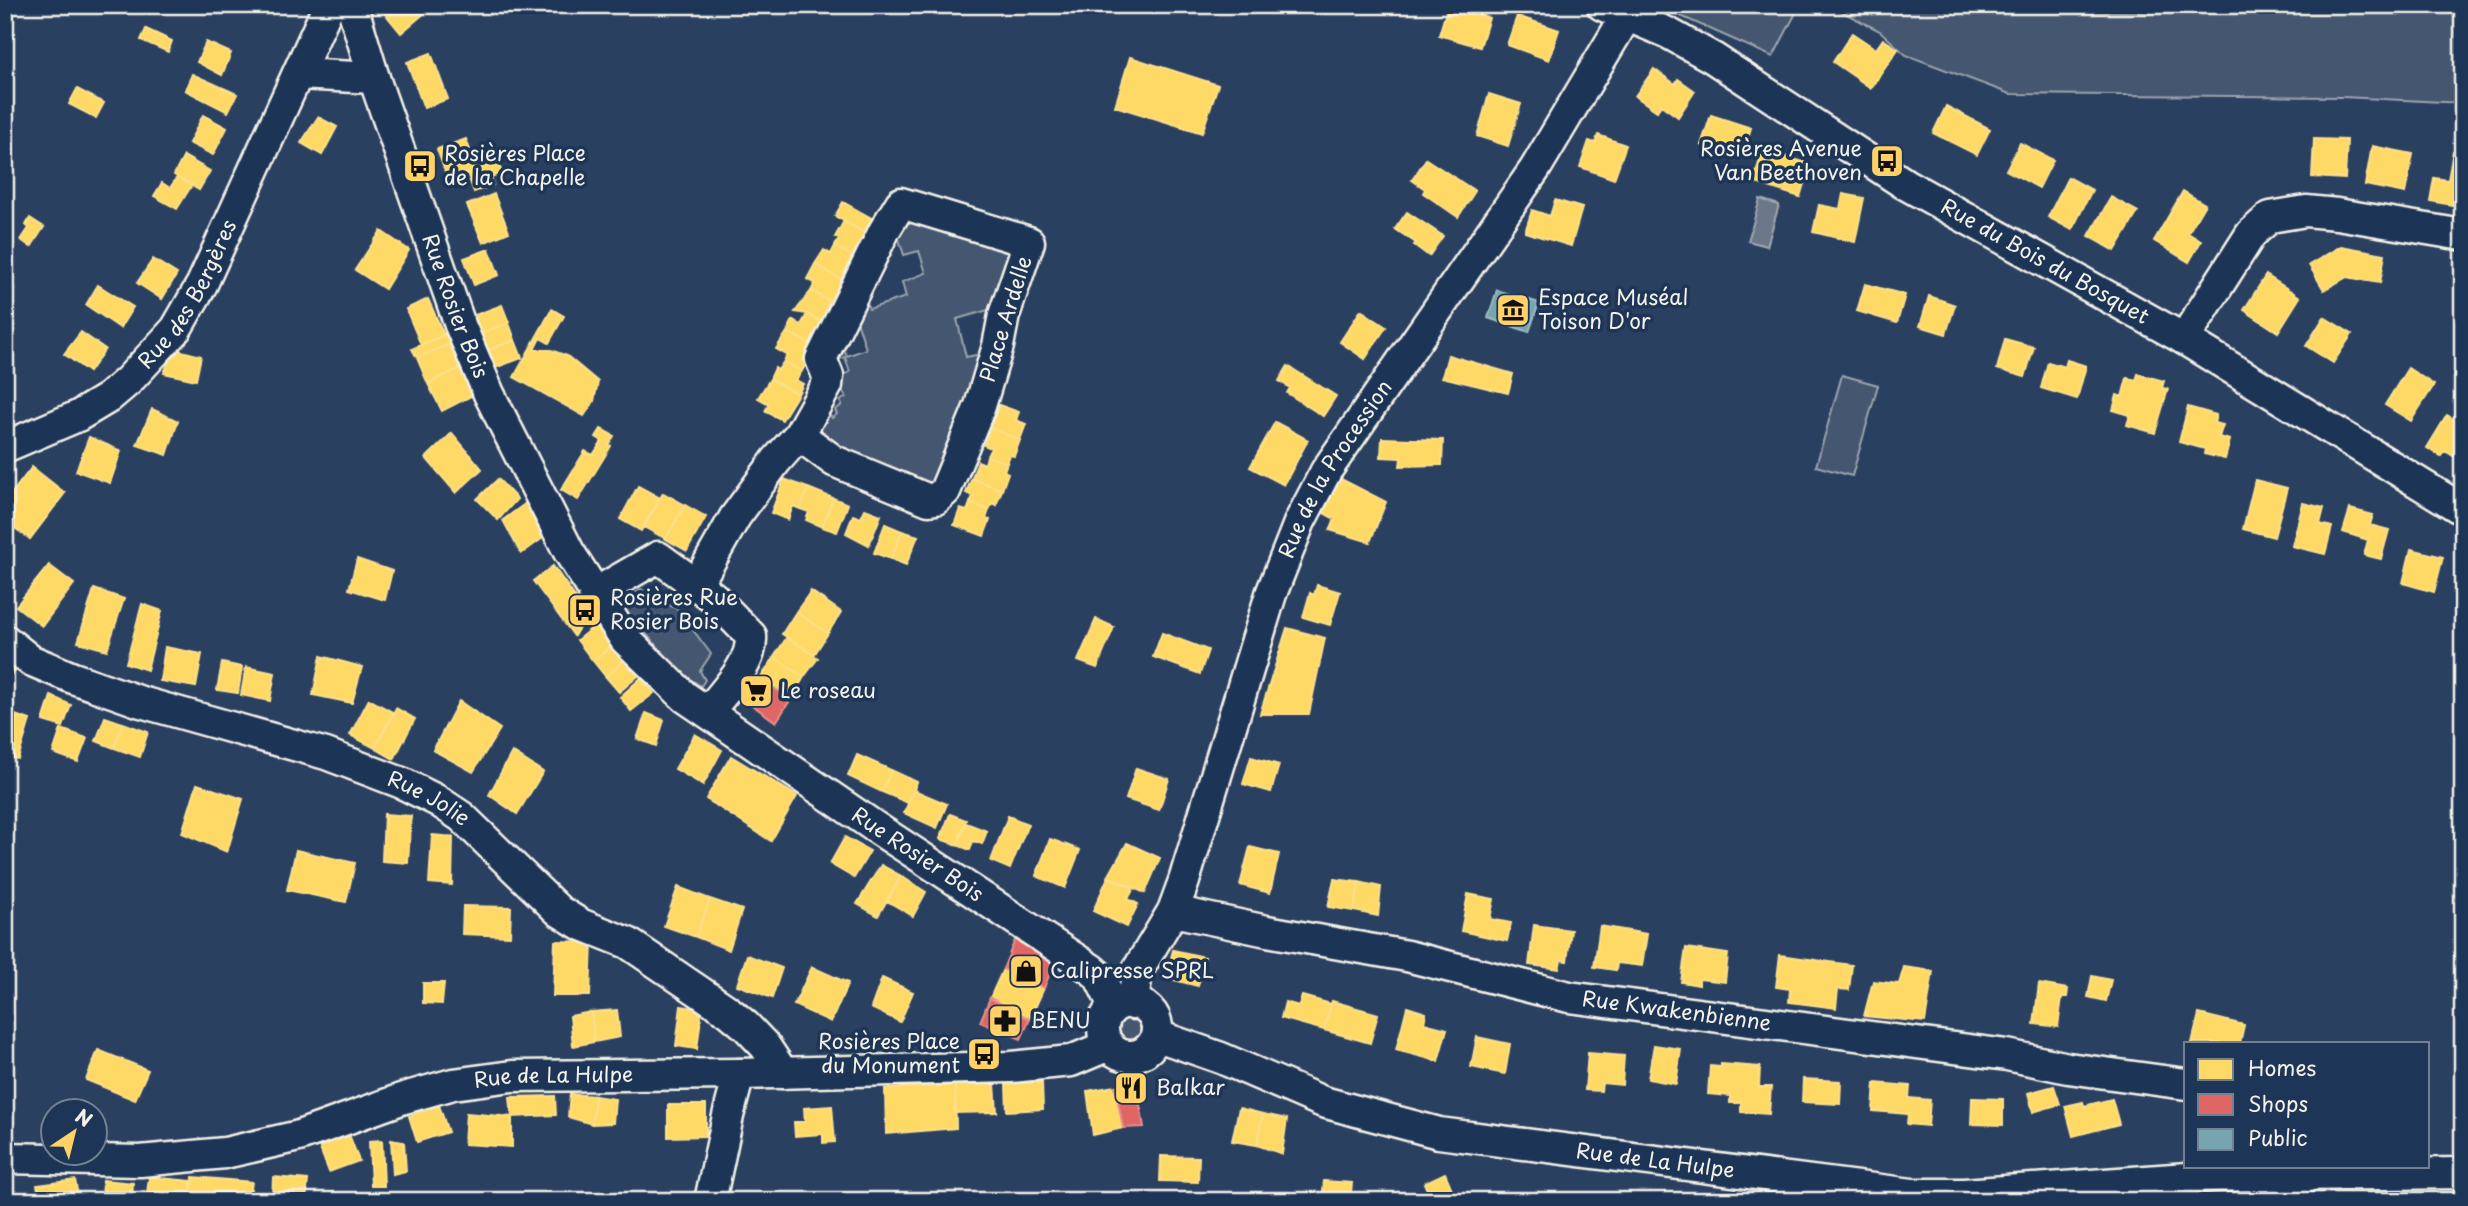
<svg xmlns="http://www.w3.org/2000/svg" width="2468" height="1206" font-family="'Playpen Sans',sans-serif">
	<rect width="100%" height="100%" fill="#2a4060"/>
	<filter id="ink" filterUnits="userSpaceOnUse"><feTurbulence type="fractalNoise" baseFrequency=".0143" numOctaves="2"/><feDisplacementMap in="SourceGraphic" scale="14" xChannelSelector="R" yChannelSelector="G"/><feConvolveMatrix kernelMatrix="1 2 1 2 8 2 1 2 1" color-interpolation-filters="sRGB"/></filter>
	<g filter="url(#ink)">
		<path fill="#445771" stroke="#9ca4ac" stroke-width="2" d="M1656 5H1800L1773 57Z
			M1829 5H1993L2014 11 2215 13 2211 5H2463V103L2342 97 2010 94 1906 55 1880 31Z
			M899 218 1021 246 999 307 957 319 966 357 981 354 983 359 939 478 931 486 823 443 813 422 822 405 832 418 837 414 835 410 842 405 840 401 846 397 835 379 850 372 845 357 832 362 841 343 847 356 866 349 853 308 864 294 869 309 906 297 902 282 926 273 919 251 904 255 895 227Z
			M1842 375 1878 385 1852 476 1816 466Z
			M641 589 678 610 711 654 700 671 705 680 701 686 682 674 612 596 620 590 629 597Z
			M1118 1028a13 13 0 1 1 26 0a13 13 0 1 1-26 0Z"/>
		<path fill="#6a788a" stroke="#a1a8b0" stroke-width="2" d="M1760 199 1779 205 1767 246 1748 241Z"/>
		<path fill="#ffd966" stroke="#fce08d" stroke-width="2" d="M390 5H430L432 7 401 33 383 11Z
			M1448 5 1489 18 1480 47 1439 35Z
			M1517 16 1559 30 1549 60 1507 45Z
			M146 29 172 41 168 52 141 40Z
			M1852 33 1876 49 1883 39 1898 49 1871 88 1833 62Z
			M206 42 231 53 222 75 197 62Z
			M431 53 448 99 424 108 407 62Z
			M1130 57 1218 85 1202 133 1115 106Z
			M1654 69 1675 84 1678 79 1695 91 1678 117 1661 105 1657 111 1635 96Z
			M192 74 237 94 228 112 185 90Z
			M77 89 104 103 96 118 69 104Z
			M1489 94 1521 104 1508 146 1477 136Z
			M1946 106 1990 129 1977 155 1933 133Z
			M203 115 227 128 213 155 189 143Z
			M1711 115 1751 128 1742 157 1701 145Z
			M318 117 337 127 322 155 301 143Z
			M1598 135 1626 145 1614 179 1580 167 1589 141 1595 143Z
			M466 139 477 169 448 180 437 149Z
			M2314 139 2347 140 2345 179 2312 177Z
			M2020 143 2053 160 2039 188 2006 170Z
			M2372 146 2413 154 2405 193 2365 185Z
			M1763 150 1810 164 1800 197 1753 182Z
			M2453 151 2463 152V207L2430 201 2434 178 2448 180Z
			M184 156 210 171 199 190 174 175Z
			M1426 159 1475 191 1458 217 1423 193 1425 189 1412 180Z
			M498 162 502 173 491 177 493 185 474 192 467 173Z
			M177 177 192 185 177 209 154 196 162 183 170 188Z
			M2068 177 2092 190 2072 230 2048 217Z
			M2183 191 2205 204 2188 233 2201 241 2189 262 2154 241Z
			M494 194 509 232 483 243 467 205Z
			M1843 194 1864 198 1855 242 1813 232 1819 205 1840 209Z
			M2111 197 2138 212 2115 251 2089 236Z
			M1555 200 1582 208 1571 246 1525 232 1532 210 1550 216Z
			M843 202 873 219 865 233 835 216Z
			M1407 212 1443 236 1429 256 1414 245 1416 243 1395 229Z
			M30 218 44 227 31 247 21 240 29 228 26 225Z
			M844 221 871 237 862 252 856 249 852 256 835 246 839 239 835 237Z
			M381 231 409 250 385 289 355 270Z
			M835 246 852 256 848 264 853 266 844 281 815 264 824 250 831 254Z
			M2341 246 2385 254 2380 283 2347 277 2324 290 2309 265Z
			M489 249 499 275 474 285 464 258Z
			M153 259 177 274 162 299 137 283Z
			M815 264 844 281 836 295 834 294 830 301 811 291 815 283 807 279Z
			M2266 275 2300 297 2278 332 2244 310Z
			M1865 284 1905 295 1897 323 1857 311Z
			M98 285 133 307 120 328 86 305Z
			M811 291 830 301 825 309 834 314 827 325 807 314 795 312Z
			M1929 296 1955 305 1946 334 1920 326Z
			M428 299 444 335 421 345 406 309Z
			M502 305 509 323 479 334 472 316Z
			M552 309 564 316 549 343 540 338 534 350H551L567 356 598 382 594 401 584 416 514 377Z
			M1361 310 1386 327 1365 359 1340 342Z
			M807 314 827 325 816 347 787 332 793 320 801 325Z
			M2324 317 2352 334 2333 363 2306 346Z
			M509 323 515 340 486 351 479 334Z
			M81 332 105 349 89 372 64 354Z
			M787 332 816 347 802 371 784 361 787 355 776 349Z
			M447 333 452 343 417 358 412 349Z
			M2005 339 2034 347 2025 377 1997 369Z
			M515 340 522 358 492 369 486 351Z
			M452 343 462 367 428 384 417 358Z
			M174 349 201 356 196 380 164 373Z
			M1448 355 1513 374 1508 393 1442 377Z
			M2067 360 2086 366 2077 399 2041 388 2048 362 2065 367Z
			M784 361 802 371 796 380 803 384 798 394 770 379 775 368 778 370Z
			M1288 366 1336 396 1323 416 1287 393 1290 388 1279 381Z
			M462 367 473 395 442 411 428 384Z
			M2408 368 2434 385 2411 421 2385 405Z
			M2138 374 2164 381 2162 388 2168 389 2155 433 2127 425 2130 415 2113 410 2117 395 2122 397 2127 378 2136 380Z
			M770 379 798 394 782 420 765 411 769 404 758 398Z
			M999 405 1019 412 1016 420 1026 424 1020 440 990 428Z
			M2188 407 2216 415 2214 423 2223 425 2219 437 2230 440 2225 459 2204 454 2205 449 2179 442Z
			M152 409 178 421 167 455 137 445Z
			M2447 415 2463 424 2458 432 2463 435V462L2445 451 2441 456 2427 448Z
			M1275 422 1308 440 1284 485 1250 467Z
			M990 428 1020 440 1014 456 1010 455 1007 463 987 456 991 448 984 445Z
			M601 429 614 436 609 445 611 446 578 500 561 490 585 451 593 455 602 441 596 437Z
			M452 433 482 469 456 493 426 458Z
			M89 437 121 451 110 483 76 471Z
			M1382 438 1443 440 1442 465 1400 466 1401 458 1381 457Z
			M987 456 1007 463 1004 471 1008 473 1002 490 972 478 978 461 985 464Z
			M32 467 65 493 30 539 5 521V502Z
			M972 478 1002 490 996 505 992 503 989 510 970 503 973 496 966 493Z
			M1339 478 1386 502 1370 542 1330 530 1335 519 1318 510Z
			M498 479 517 499 498 520 477 499Z
			M784 479 808 488 800 509 793 506 788 520 771 513Z
			M2255 480 2287 488 2274 537 2243 529Z
			M638 486 660 498 641 531 620 519Z
			M808 488 833 498 822 527 806 520 809 512 800 509Z
			M663 493 685 505 666 539 644 527Z
			M833 498 848 504 837 532 822 527Z
			M526 503 543 538 521 554 503 520Z
			M970 503 989 510 986 519 990 520 984 536 954 525 960 509 967 511Z
			M2303 503 2324 508 2320 524 2332 527 2325 554 2292 546Z
			M685 505 706 517 687 551 666 539Z
			M865 509 881 515 869 545 846 533 853 515 861 518Z
			M2350 509 2373 515 2370 525 2389 530 2381 559 2364 555 2368 540 2343 532Z
			M885 524 902 531 891 559 874 553Z
			M902 531 918 536 906 565 891 559Z
			M2411 549 2443 557 2434 592 2403 583Z
			M357 559 392 571 385 600 349 589Z
			M49 565 74 584 42 626 16 606Z
			M553 566 587 614 574 636 533 581Z
			M1317 585 1340 592 1330 625 1303 617 1310 593 1314 595Z
			M94 589 124 599 107 650 78 642Z
			M811 591 841 612 828 633 796 612Z
			M142 604 162 611 147 670 126 663Z
			M796 612 828 633 814 655 782 634Z
			M1096 619 1114 627 1097 668 1078 661Z
			M596 625 612 645 593 661 577 640Z
			M1287 628 1325 638 1309 714H1260Z
			M1162 633 1208 650 1200 674 1153 657Z
			M787 637 818 658 804 677 774 657Z
			M612 645 626 659 606 677 593 661Z
			M165 647 202 654 196 687 160 681Z
			M5 653 19 665 5 683Z
			M321 656 362 667 352 703 313 695Z
			M774 657 804 677 791 699 760 679Z
			M626 659 639 675 619 692 606 677Z
			M222 663 242 667 238 693 217 690Z
			M246 667 275 673 270 701 241 695Z
			M641 678 654 693 631 711 620 697Z
			M51 696 71 705 63 727 43 721Z
			M369 699 394 713 375 748 350 735Z
			M459 701 500 729 473 772 433 750Z
			M396 708 415 719 394 759 375 748Z
			M5 711 18 716 5 754Z
			M646 713 664 720 656 746 637 739Z
			M18 716 30 720 18 759 5 757V754Z
			M105 717 123 723 114 748 96 741Z
			M123 723 148 732 140 757 114 748Z
			M61 729 87 738 78 762 53 753Z
			M695 734 722 750 703 785 675 769Z
			M512 752 543 772 517 814 489 795Z
			M857 755 891 770 882 792 848 776Z
			M731 756 797 796 771 841 706 799Z
			M1251 757 1279 765 1271 792 1243 784Z
			M1136 768 1169 779 1159 810 1126 799Z
			M891 770 917 782 908 803 882 792Z
			M197 784 243 799 227 852 182 833Z
			M914 790 947 804 937 828 904 813Z
			M384 814 411 816 408 863 382 861Z
			M950 814 966 820 957 845 940 839Z
			M1008 816 1028 824 1010 869 991 861Z
			M966 823 987 831 982 844 973 841 970 850 957 845Z
			M432 835 453 837 452 885 429 883Z
			M845 837 870 851 854 878 830 864Z
			M1050 839 1080 850 1065 888 1036 876Z
			M1127 843 1160 858 1145 893 1108 877Z
			M1250 847 1279 854 1270 893 1240 885Z
			M296 850 355 863 346 902 287 890Z
			M881 865 901 876 878 916 857 904Z
			M901 876 926 892 913 916 887 901Z
			M1108 877 1133 887V890L1128 899 1138 904 1127 927 1093 911Z
			M1334 879 1359 882 1354 911 1328 907Z
			M1359 882 1381 887 1378 916 1354 911Z
			M678 887 710 899 696 937 664 926Z
			M1468 894 1494 899 1490 919 1511 923 1507 941 1461 931Z
			M710 899 742 910 729 950 696 937Z
			M463 906 511 907 510 936 462 934Z
			M1534 925 1571 930 1567 961 1561 960 1559 969 1529 965Z
			M1600 926 1647 934 1642 966 1617 963 1616 970 1594 967Z
			M555 941 592 942 590 996H553Z
			M1686 948 1728 954 1725 982 1699 979V985L1681 982Z
			M1173 950 1205 957 1198 986 1166 978Z
			M747 955 782 968 772 998 737 985Z
			M1780 955 1852 965 1849 990 1838 989 1836 1008 1789 1002 1790 989 1776 987Z
			M812 967 848 983 831 1022 794 1005Z
			M1904 967 1933 971 1925 1022 1864 1016 1873 981 1899 984Z
			M1003 969 1044 988 1030 1019 990 998Z
			M2092 976 2111 980 2106 1001 2088 997Z
			M882 978 913 992 900 1022 871 1008Z
			M423 983H444L442 1004 423 1003Z
			M2039 984 2068 989 2067 997H2062L2058 1027 2034 1024Z
			M1302 996 1331 1004 1324 1030 1281 1018 1285 1002 1299 1006Z
			M1332 1001 1378 1014 1370 1043 1324 1030Z
			M681 1006 702 1009 697 1049 676 1046Z
			M1407 1007 1426 1013 1424 1023 1447 1029 1438 1061 1396 1050Z
			M617 1010 620 1037 594 1042 591 1012Z
			M591 1012 594 1042 573 1046 570 1016Z
			M2199 1014 2244 1025 2240 1043H2192Z
			M1477 1037 1510 1044 1505 1074 1471 1067Z
			M1654 1045 1681 1049 1676 1084 1648 1079Z
			M98 1050 148 1070 135 1100 86 1080Z
			M1588 1053 1624 1056 1622 1085 1602 1083 1601 1091 1585 1090Z
			M1721 1064 1760 1067 1759 1087H1771L1769 1114 1741 1112V1103H1730V1096L1708 1094 1710 1066 1721 1067Z
			M1803 1079 1841 1081 1840 1104 1802 1102Z
			M1042 1082 1043 1109 1007 1111 1006 1083Z
			M1875 1083 1910 1086 1909 1098 1930 1100 1928 1126 1907 1124 1908 1114 1873 1111Z
			M995 1084 997 1112 955 1113V1085Z
			M955 1085 956 1128 886 1134 885 1089Z
			M1115 1086 1123 1128 1093 1135 1087 1091Z
			M2054 1086 2060 1104 2033 1112 2028 1093Z
			M570 1094 595 1096 592 1124 568 1117Z
			M555 1096 556 1115 512 1117 510 1097Z
			M595 1096 615 1099 613 1123 592 1124Z
			M1972 1098 2003 1099V1125L1971 1124Z
			M2112 1099 2119 1124 2073 1136 2065 1106 2083 1102 2084 1106Z
			M439 1105 448 1132 417 1142 409 1116Z
			M668 1105H706V1136L668 1137Z
			M832 1106 835 1142 823 1143V1134L795 1136 794 1122H805L804 1108Z
			M1239 1108 1263 1114 1257 1145 1232 1141Z
			M466 1113 512 1117V1147L464 1144Z
			M1263 1114 1287 1119 1282 1154 1257 1145Z
			M349 1134 359 1161 329 1172 319 1146Z
			M382 1140 384 1186H371L369 1141Z
			M391 1140 404 1142 406 1171 393 1174Z
			M1161 1156 1199 1157 1198 1182 1160 1181Z
			M1445 1173 1457 1201H1432L1424 1183Z
			M149 1177 191 1181V1201H146Z
			M193 1177 252 1182 249 1201 191 1199Z
			M273 1177 308 1180 306 1201H272Z
			M75 1180 79 1201H41L37 1185Z
			M103 1180 133 1183 132 1201H102Z
			M1324 1181 1352 1183 1350 1201H1322Z"/>
		<path fill="#e06666" stroke="#e6908d" stroke-width="2" d="M760 679 791 699 776 722 745 700Z
			M1015 940 1055 961 1044 988 1003 969Z
			M990 998 1030 1019 1021 1039 980 1022Z
			M1136 1082 1144 1127 1123 1128 1115 1086Z"/>
		<path fill="#76a5af" stroke="#9cbcc0" stroke-width="2" d="M1497 290 1539 303 1529 332 1488 318Z"/>
		<g fill="none" stroke-linecap="round" stroke-linejoin="round">
			<g stroke="#f4f1e8" stroke-width="35">
				<g id="minor">
					<path id="s1" d="M354 5 355 15 374 78 460 325 489 394 569 552 625 639 685 697 875 827 1091 969 1099 976 1114 1006"/>
					<path id="s2" d="M1602 5 1668 33 1713 58 1905 184 2184 339 2463 510"/>
					<path d="M298 74 374 78"/>
					<path d="M2184 339 2251 234 2270 217 2306 211 2337 214 2463 235"/>
					<path id="s3" d="M5 447 78 416 108 398 128 381 176 329 202 284 329 5"/>
					<path d="M697 584 735 517 776 461 799 435 827 385 828 376 821 359 884 231 901 203 1029 242 1004 315 998 346 980 406 945 491 936 499 929 500 834 461 799 435"/>
					<path d="M594 594 658 557 713 597 751 636C753 664 724 691 708 712"/>
					<path id="s4" d="M5 640 30 660 73 678 141 702 326 754 402 783 438 801 462 817 559 911 580 924 628 943 728 1011 746 1026 765 1046 783 1073"/>
					<path id="s5" d="M1173 911 1267 931 1407 956 1569 997 2007 1055 2068 1068 2186 1084"/>
					<circle cx="1130" cy="1029" r="27"/>
					<path id="s6" d="M1133 1004 1137 971 1173 911 1184 881 1271 594 1300 521 1326 471 1535 169 1627 15"/>
					<path id="s7" d="M1158 1036 1221 1058 1323 1102 1439 1133 1912 1194H1964L2215 1176 2463 1173"/>
					<path id="s8" d="M5 1158 140 1161 225 1153 299 1136 404 1098 453 1084 512 1076 739 1074 1011 1067 1071 1061 1109 1045"/>
					<path d="M710 1201 728 1116 739 1074"/>
					<path d="M2280 1201 2308 1174"/>
				</g>
			</g>
			<use href="#minor" stroke="#1d3557" stroke-width="30"/>
		</g>
	</g>
	<defs>
		<g id="bus-square" transform="scale(1.75)"><rect x="-9" y="-9" width="18" height="18" rx="4" fill="#ffd166" stroke="#1d3557"/><path d="M-5-6H5V4H4V6H2V4H-2V6H-4V4H-5ZM-3.5-4V0h7V-4ZM-3.5 1.2v1.5H-2V1.2ZM2 1.2v1.5H3.5V1.2Z" fill="#111"/></g>
		<g id="museum-square" transform="scale(1.75)"><rect x="-9" y="-9" width="18" height="18" rx="4" fill="#ffd166" stroke="#1d3557"/><path d="M0-6L6-3V-2H-6V-3ZM-5-1h2V3h-2ZM-1-1h2V3h-2ZM3-1h2V3H3ZM-6 4H6V6H-6Z" fill="#111"/></g>
		<g id="supermarket-square" transform="scale(1.75)"><rect x="-9" y="-9" width="18" height="18" rx="4" fill="#ffd166" stroke="#1d3557"/><path d="M-6-5.5h2.5l.6 2H6L4.5 2H-2.5L-4.4-4H-6ZM-1.5 3.2a1.3 1.3 0 1 0 .1 0ZM3 3.2a1.3 1.3 0 1 0 .1 0Z" fill="#111"/></g>
		<g id="shop-square" transform="scale(1.75)"><rect x="-9" y="-9" width="18" height="18" rx="4" fill="#ffd166" stroke="#1d3557"/><path d="M-5-2.5h2.3a2.7 3.5 0 0 1 5.4 0H5L5.5 6h-11ZM-1.5-2.5h3a1.5 2.3 0 0 0-3 0Z" fill="#111"/></g>
		<g id="pharmacy-square" transform="scale(1.75)"><rect x="-9" y="-9" width="18" height="18" rx="4" fill="#ffd166" stroke="#1d3557"/><path d="M-2-6h4v4h4v4h-4v4h-4v-4h-4v-4h4Z" fill="#111"/></g>
		<g id="restaurant-square" transform="scale(1.75)"><rect x="-9" y="-9" width="18" height="18" rx="4" fill="#ffd166" stroke="#1d3557"/><path d="M-5-6h1v4h1v-4h1v4h1v-4h1v5L-1.5 .5V6h-2V.5L-5-1ZM5-6V6H3V1.5H1.5Q1.5-4 5-6Z" fill="#111"/></g>
	</defs>
	<g fill-rule="evenodd">
		<use href="#bus-square" x="1887" y="161"/>
		<use href="#bus-square" x="420" y="166"/>
		<use href="#museum-square" x="1513" y="310"/>
		<use href="#bus-square" x="585" y="610"/>
		<use href="#supermarket-square" x="756" y="691"/>
		<use href="#shop-square" x="1026" y="971"/>
		<use href="#pharmacy-square" x="1005" y="1021"/>
		<use href="#bus-square" x="984" y="1054"/>
		<use href="#restaurant-square" x="1131" y="1088"/>
	</g>
	<g text-anchor="middle" stroke-width="7" stroke-linejoin="round" paint-order="stroke">
		<g font-size="21" fill="#f4f1e8" stroke="#1d3557" text-anchor="start">
			<text x="1862" y="156" text-anchor="end">Rosières Avenue<tspan x="1862" dy="24">Van Beethoven</tspan></text>
			<text x="444" y="161">Rosières Place<tspan x="444" dy="24">de la Chapelle</tspan></text>
			<text x="1538" y="305">Espace Muséal<tspan x="1538" dy="24">Toison D'or</tspan></text>
			<text x="610" y="605">Rosières Rue<tspan x="610" dy="24">Rosier Bois</tspan></text>
			<text x="780" y="698">Le roseau</text>
			<text x="1050" y="978">Calipresse SPRL</text>
			<text x="1030" y="1028">BENU</text>
			<text x="960" y="1049" text-anchor="end">Rosières Place<tspan x="960" dy="24">du Monument</tspan></text>
			<text x="1156" y="1095">Balkar</text>
		</g>
		<g font-size="21" fill="#f4f1e8" stroke="#1d3557">
			<text dy="7" stroke="none"><textPath href="#s2" startOffset="513">Rue du Bois du Bosquet</textPath></text>
			<text dy="7" stroke="none"><textPath href="#s3" startOffset="247">Rue des Bergères</textPath></text>
			<text dy="7" stroke="none"><textPath href="#s1" startOffset="318">Rue Rosier Bois</textPath></text>
			<text transform="translate(1006 319) rotate(-73)" y="7">Place Ardelle</text>
			<text dy="7" stroke="none"><textPath href="#s6" startOffset="576">Rue de la Procession</textPath></text>
			<text dy="7" stroke="none"><textPath href="#s4" startOffset="455">Rue Jolie</textPath></text>
			<text dy="7" stroke="none"><textPath href="#s1" startOffset="1057">Rue Rosier Bois</textPath></text>
			<text dy="7" stroke="none"><textPath href="#s5" startOffset="514">Rue Kwakenbienne</textPath></text>
			<text dy="7" stroke="none"><textPath href="#s8" startOffset="560">Rue de La Hulpe</textPath></text>
			<text dy="7" stroke="none"><textPath href="#s7" startOffset="516">Rue de La Hulpe</textPath></text>
		</g>
	</g>
	<rect width="2468" height="1206" fill="none" stroke="#1d3557" stroke-width="28"/>
	<rect x="14" y="14" width="2440" height="1178" fill="none" stroke="#f4f1e8" stroke-width="2.5" filter="url(#ink)"/>
	<rect x="2184" y="1042" width="245" height="126" fill="#1d3557" stroke="#738091" stroke-width="2"/>
	<rect x="2198" y="1059" width="35" height="21" fill="#ffd966" stroke="#738091" stroke-width="2"/>
	<text x="2248" y="1076" font-size="21" fill="#f4f1e8">Homes</text>
	<rect x="2198" y="1094" width="35" height="21" fill="#e06666" stroke="#738091" stroke-width="2"/>
	<text x="2248" y="1112" font-size="21" fill="#f4f1e8">Shops</text>
	<rect x="2198" y="1129" width="35" height="21" fill="#76a5af" stroke="#738091" stroke-width="2"/>
	<text x="2248" y="1146" font-size="21" fill="#f4f1e8">Public</text>
	<g transform="translate(74 1132) rotate(35)"><circle r="33" fill="#1d3557" stroke="#738091" stroke-width="2"/>
	<path d="M0-5L12 26L0 18L-12 26Z" fill="#ffd166"/>
	<text y="-10" font-size="19" font-weight="bold" text-anchor="middle" fill="#f4f1e8">N</text>
	</g>
</svg>
